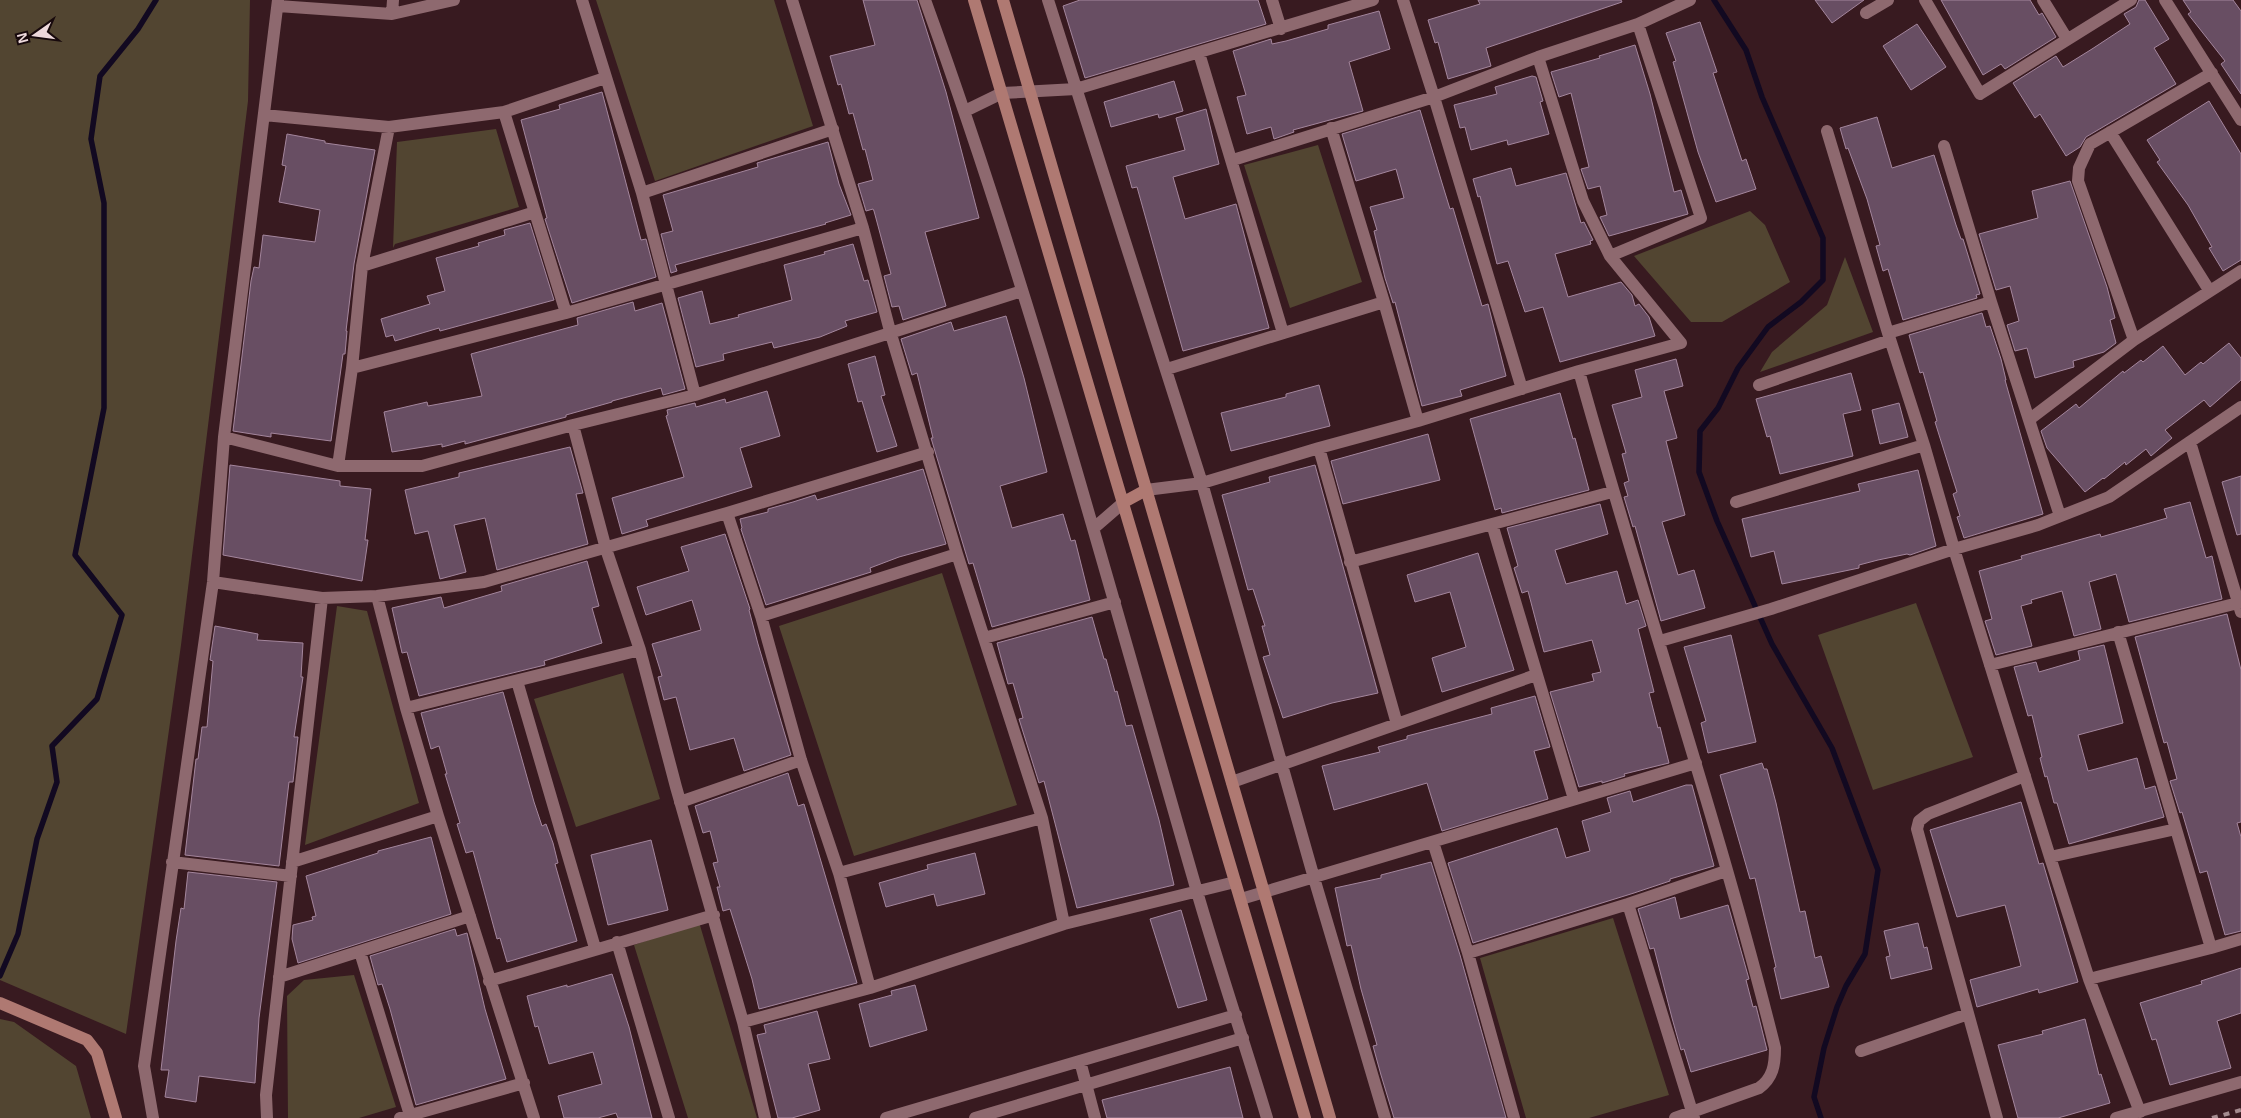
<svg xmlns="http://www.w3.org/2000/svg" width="2241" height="1118" font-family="Helvetica,sans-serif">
	<rect width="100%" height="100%" fill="#381a20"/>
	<path fill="#524531" d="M0 0H250L248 101 181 645 126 1034 0 980Z
		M596 0H774L813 126 655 181Z
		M496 129 519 207 395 244 393 248 397 142Z
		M1318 145 1362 282 1290 308 1244 165Z
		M1750 211 1765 225 1790 282 1722 322H1691L1634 256Z
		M1845 257 1873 332 1760 372 1772 352 1827 305Z
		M942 573 1017 805 854 856 779 626Z
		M1916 603 1973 757 1873 790 1818 635Z
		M337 606 367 611 419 803 305 845Z
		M623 673 660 799 576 827 534 699Z
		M1613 918 1669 1095 1589 1118H1526L1480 958Z
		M699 922 757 1118H688L634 945Z
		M354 975 396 1107 359 1118H288L287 996 304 980Z
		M0 1019 14 1022 76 1066 91 1118H0Z"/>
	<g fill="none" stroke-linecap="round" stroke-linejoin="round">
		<path stroke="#120921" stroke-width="5.5" d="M1714 0 1746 50 1762 97 1823 238V280L1801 302 1768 327 1738 368 1718 408 1700 431 1699 472 1717 521 1772 644 1832 748 1878 870 1865 954 1846 986 1837 1007 1824 1048 1814 1097 1821 1118
			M0 976 18 934 37 839 57 782 52 746 97 699 122 615 75 555 104 408V203L91 139 100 76 138 29 156 0"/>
	</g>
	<path fill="#684e63" stroke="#a4869d" d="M863 0H917L946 92 979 218 925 232 946 306 903 320 899 306 892 307 884 276 891 274 874 211 873 209 866 211 858 184 873 180 865 149 863 150 853 113 849 114 841 84 838 85 830 56 875 45Z
		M1080 0H1258L1266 24 1085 78 1063 6Z
		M1478 0H1621L1622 2 1486 48 1491 66 1448 79 1438 42 1435 43 1428 20 1480 4Z
		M1815 0H1864L1832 23Z
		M1941 0H2030L2039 15 2042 13 2056 37 2005 69 2001 64 1983 75Z
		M2139 0H2145L2169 39 2154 48 2176 84 2086 137 2080 147 2066 156 2040 114 2035 118 2013 83 2056 56 2063 67 2092 49 2130 24 2124 14 2136 7Z
		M2183 0H2233L2241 11V94L2221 64 2225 61 2188 14 2191 12Z
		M1379 11 1390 49 1349 62 1363 111 1293 130 1294 132 1274 139 1271 127 1247 134 1237 97 1246 95 1233 51 1271 39 1272 44 1286 41 1328 29V25Z
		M1700 22 1717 72 1713 73 1742 161 1746 159 1756 189 1716 202 1698 152 1673 62 1676 61 1666 33Z
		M1917 24 1946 67 1911 90 1883 46Z
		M1635 45 1650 94 1674 192 1681 190 1688 214 1609 236 1600 217 1607 215 1600 186 1588 189 1581 169 1589 167 1571 93 1559 97 1551 72 1600 58 1599 56Z
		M1532 76 1536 77 1543 101 1540 102 1549 134 1508 145 1507 140 1471 150 1465 127 1460 128 1454 105 1497 94 1495 87Z
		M1174 81 1183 111 1159 118 1158 114 1111 127 1104 102Z
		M602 92 641 240 646 239 656 277 572 303 545 219 547 218 521 120 560 109 559 105Z
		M2209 101 2241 154V260L2223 271 2209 248 2212 247 2188 205 2157 162 2160 160 2147 140Z
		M1206 109 1219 164 1173 177 1185 219 1236 204 1269 328 1183 351 1137 187 1132 188 1126 166 1185 150 1176 118Z
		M1420 110 1442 183 1450 209 1453 208 1482 306 1488 304 1506 376 1460 390 1462 396 1422 406 1395 302 1393 303 1385 278 1374 231 1377 230 1370 207 1404 198 1396 169 1356 181 1342 134Z
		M1877 117 1892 168 1934 155 1956 225 1961 239H1963L1980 294 1976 295 1977 298 1903 320 1888 269 1883 271 1876 246 1880 245 1867 199 1848 148 1846 149 1840 128Z
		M287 134 325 141V143L375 150 354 264 346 331H347L345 354H343L331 441 271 433V437L233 431 251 281 254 267 259 268 263 235 315 242 320 210 279 202 286 166 282 165Z
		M828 142 839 184 851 215 825 223 826 224 675 265 677 271 671 273 661 234 673 231 663 195 758 167 757 163Z
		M1511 168 1516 186 1566 173 1581 223 1584 222 1593 240 1590 241 1591 244 1555 254 1568 297 1621 282 1632 295 1635 306 1639 304 1649 317 1655 336 1560 362 1543 307 1525 312 1508 261 1497 264 1480 196 1478 197 1473 179Z
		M2070 181 2107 287 2115 318 2110 320 2116 343 2104 352 2073 361 2074 367 2035 378 2027 348 2015 351 2007 325 2019 321 2010 286 1996 290 1979 234 2038 218 2032 191Z
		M530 223 554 300 440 331 439 328 395 341 393 335 386 337 381 319 430 304 427 296 445 291 436 258 479 246 478 243 505 235 504 230Z
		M853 244 864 281 868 280 877 312 845 321 847 326 820 337 774 348 772 342 723 354 724 360 696 367 678 298 702 291 710 324 739 317 738 315 792 300 784 265 825 254 824 252Z
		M633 302 635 311 662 303 685 389 663 395 661 388 612 401V402L566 415V417L465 444V441L442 447V444L392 452 384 412 427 402 428 406 482 396 471 354 578 325 577 318Z
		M1982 313 1986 327 1990 326 2001 359 2006 380H2005L2043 514 1964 538 1957 517 1960 516 1953 494 1957 492 1935 422 1937 421 1923 372 1920 373 1909 335Z
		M1006 316 1024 378 1047 472 1000 486 1012 528 1063 514 1071 541 1075 540 1090 600 992 627 973 563 969 564 931 438H933L917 373 912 375 901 339 951 322 954 331Z
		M2229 343 2241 358V380L2210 407 2204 400 2165 430 2172 438 2151 456 2146 449 2126 465 2125 462 2104 479 2103 478 2085 492 2047 448 2041 431 2076 404 2079 408 2123 371 2124 373 2141 360 2143 362 2163 346 2185 375 2201 362 2203 364Z
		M875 356 885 395 881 396 897 446 877 452 862 401 858 402 848 364Z
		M1676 359 1683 386 1664 391 1677 438 1666 441 1685 515 1662 522 1678 575 1694 570 1705 608 1661 621 1635 526 1633 527 1624 497 1628 496 1624 483 1629 481 1622 454 1626 453 1612 405 1642 397 1635 370Z
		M1851 373 1861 410 1843 414 1853 456 1780 474 1770 436 1767 437 1756 399Z
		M1319 385 1330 426 1231 451 1221 413 1286 397V394Z
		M767 391 780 436 740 448 752 487 646 520 648 526 622 534 612 498 684 477 666 416 668 415 667 410 695 403 696 407 725 399 726 403Z
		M1560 393 1573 439 1575 438 1589 490 1502 513 1501 508 1495 510 1470 419Z
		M1899 403 1908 437 1880 444 1872 410Z
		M1428 434 1440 480 1343 504 1331 461Z
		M570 447 583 493 576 494 588 544 497 570 485 518 454 525 466 572 440 579 428 531 415 534 405 490 459 477V473Z
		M230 465 340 481V486L371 489 365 540H368L362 581 223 555Z
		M1315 465 1378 693 1332 703 1283 718 1263 657 1270 655 1262 626H1265L1253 589 1248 590 1222 495 1270 482 1269 477Z
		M923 469 946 544 899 557 870 568 871 572 766 605 741 529 742 528 740 519 768 512V509L793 502 815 495 817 500Z
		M1918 470 1936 546 1910 555 1907 554 1878 560 1859 565V568L1782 584 1774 551 1751 557 1742 519 1860 491 1858 484Z
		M2241 476V534L2237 535 2222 482Z
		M2190 502 2206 558 2212 556 2222 599 2129 622 2116 574 2089 582 2101 629 2074 636 2062 591 2031 600 2032 603 2021 606 2032 646 1996 655 1985 621 1992 619 1979 571 2022 559 2021 556 2100 534 2101 537 2167 518 2164 509Z
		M1600 504 1608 534 1555 550 1566 584 1617 571 1626 604 1638 600 1646 626 1638 629 1654 692 1649 693 1658 728 1660 727 1669 763 1624 774 1625 776 1602 783V781L1579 787 1550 692 1594 681 1592 674 1601 672 1592 640 1544 652 1528 591 1522 593 1514 568 1518 566 1507 528Z
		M725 534 750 609 749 610 758 644 791 755 744 771 734 738 690 750 676 697 664 700 658 677 662 676 652 644 701 630 692 600 646 615 637 587 689 571 681 547Z
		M1478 553 1514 670 1442 692 1432 658 1466 647 1450 592 1415 602 1407 575Z
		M587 561 599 606 592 608 602 643 544 661 545 665 419 696 407 652 402 653 392 608 441 597 444 608 502 591 501 586Z
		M2227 614 2241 670V822L2237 823 2241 837V931L2225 935 2207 871 2200 873 2182 812 2180 813 2170 781 2177 779 2167 742 2164 743 2135 637Z
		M1092 617 1104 659H1106L1115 692 1117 691 1126 726 1132 725 1159 820 1174 885 1077 908 1044 781 1039 783 1019 719 1023 718 1013 683 1008 684 997 643Z
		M215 626 258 634 257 640 303 643 301 677H303L294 737H298L293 782H289L279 866 185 855 196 759H198L202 727H207L213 661 210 660Z
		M1731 635 1756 742 1708 753 1701 723 1706 721 1684 647Z
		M2104 645 2123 723 2078 735 2088 771 2137 758 2145 789 2155 786 2164 817 2069 844 2057 803H2054L2047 776 2045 777 2040 758 2042 757 2032 715 2028 716 2014 667 2036 662 2039 672 2080 660 2078 651Z
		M503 692 534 802 542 826 546 824 553 843 558 863 555 864 577 941 507 962 500 938 497 939 473 851 466 853 457 824 460 823 445 774H447L439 746 431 749 421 713Z
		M1535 696 1550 747 1534 751 1548 799 1442 831 1427 783 1334 810 1322 766 1380 752 1378 747 1407 739V736L1492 714 1491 708Z
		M1762 763 1764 769H1767L1776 803 1800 912 1805 911 1815 958 1821 956 1829 987 1781 999 1774 968 1776 967 1755 878 1750 879 1720 775Z
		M788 773 798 806 804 804 812 831 857 983 759 1009 752 979 730 909 723 911 717 887H720L713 863 718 862 710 831 703 833 695 806Z
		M1686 785H1692L1714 866 1670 879V881L1634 893 1473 943 1448 863 1557 828 1566 858 1590 851 1582 821 1611 812 1607 798 1630 791 1633 802Z
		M2021 802 2039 864 2043 863 2078 982 2039 993 2038 989 1977 1007 1970 980 2021 966 2012 931 2005 905 1957 917 1930 830Z
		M431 837 451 914 298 963 292 939 293 925 313 920 312 917 316 916 306 876 378 853V851Z
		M651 840 668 910 608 925 591 855Z
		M975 853 985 894 937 906 934 894 886 907 879 883 928 869 927 865Z
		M1431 862 1460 955 1506 1118H1394L1381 1075 1373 1046 1377 1045 1361 989 1351 945 1347 946 1335 888 1381 878V875Z
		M188 872 277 882 259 1018 255 1083 199 1076 196 1102 165 1097 169 1070H161L176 941 181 908 184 909Z
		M1675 897 1680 919 1728 905 1749 979 1746 980 1753 1007 1756 1006 1767 1050 1691 1072 1684 1049 1681 1050 1672 1018 1654 948 1650 949 1638 909Z
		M1181 910 1207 1000 1178 1008 1150 919Z
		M1918 923 1924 948 1927 947 1932 969 1891 979 1886 957 1890 956 1884 931Z
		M455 929 457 936 467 933 485 1009 506 1079 416 1105 390 1009 382 984 378 985 370 956Z
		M2241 968V1013L2217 1021 2231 1068 2170 1085 2156 1039 2152 1040 2140 1003 2202 984 2201 981Z
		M612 974 629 1027 652 1118H618L616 1113 598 1118H564L558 1096 602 1084 593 1052 549 1064 538 1026 535 1027 527 996 567 985V987Z
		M915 985 927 1030 870 1047 859 1004 892 995 891 991Z
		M817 1011 830 1059 808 1064 820 1110 792 1118H778L757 1035 766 1033 764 1025Z
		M2085 1019 2099 1075 2101 1074 2110 1103 2058 1118H2018L1998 1045 2043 1034 2042 1031Z
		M1230 1067 1243 1118H1107L1102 1100Z"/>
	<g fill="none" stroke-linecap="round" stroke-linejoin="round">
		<path stroke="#8e696f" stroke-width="12" d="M582 0 642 193 695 395
			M792 0 863 228 890 331 957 554 1042 818 1064 924
			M925 0C1031 291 1110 591 1196 888 1218 965 1244 1041 1267 1118
			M1048 0 1202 483 1314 878 1385 1118
			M1272 0 1281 29
			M1403 0 1434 97 1522 389
			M1925 0 1980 94 2131 0
			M2043 0 2067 39
			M2165 0 2241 120
			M278 6 392 14 454 0
			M1866 13 1888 0
			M392 14 393 0
			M1199 53 1283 333
			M965 111 1002 93 1076 89 1373 0
			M504 112 566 313
			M264 115 389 127 504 112 605 78
			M1331 128 1384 302 1418 421
			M1827 131 1888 333 1924 445 1954 549 2050 857 2089 979 2140 1112
			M2110 132 2209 290
			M1944 146 1991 302 2060 516
			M1233 160 1434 97 1538 57 1638 24 1690 0
			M642 193 833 129
			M1610 256 1701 218 1638 24
			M362 266 535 212
			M1888 333 1991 302
			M2134 340 2078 181 2079 168 2090 144 2212 73
			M352 368 566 313 863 228
			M1167 369 1384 302
			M1579 371C1642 598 1718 820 1775 1048 1775 1065 1773 1078 1759 1088L1675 1118
			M1759 385 1890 340
			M2030 419 2134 340 2241 271
			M573 425 606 549 640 650 676 787 743 1022 765 1118
			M224 437 338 466H422L573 425 695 395 1022 291
			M2190 442 2241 612
			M1319 448 1397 724
			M338 466 352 368 362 266 389 127
			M1146 490 1202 483 1319 448 1418 421 1579 371 1681 343 1610 256 1583 201 1538 57
			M1736 502 1924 445
			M727 513 761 616 801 760 839 873 870 988
			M1492 524 1574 799
			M1094 528 1124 502
			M1350 562 1612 492
			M213 582 322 598 377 596 484 582 727 513 928 452
			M377 596 406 708 438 816 534 1118
			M761 616 957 554
			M2118 632 2211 948
			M984 638 1115 602
			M1660 641 1771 609 1954 549 2038 525 2109 497 2241 407
			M1990 665 2238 603
			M517 681 595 948
			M406 708 640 650
			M1232 782 1536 675
			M680 802 801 760
			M1433 842 1468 953 1514 1118
			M2050 857 2176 829
			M172 862 291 876
			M292 862 438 816
			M839 873 1042 818
			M1241 899 1696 763
			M1628 904 1694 1118
			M617 942 669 1118
			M360 952 410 1115
			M1468 953 1628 904 1726 871
			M279 977 470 916
			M2089 979 2211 948 2241 939
			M489 981 714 915
			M743 1022 870 988 1064 924 1235 882
			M1861 1051 1968 1014
			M1080 1061 1095 1118
			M153 1118 144 1066 213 582 224 437 278 0
			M267 1118 266 1095 322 598
			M400 1118 524 1083
			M886 1118 1236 1015
			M975 1118 1243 1038
			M1997 1118 1917 829 1919 821 1928 814 2025 776"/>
		<path stroke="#8e696f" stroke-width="12" d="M2116 1118 2241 1082"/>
		<path stroke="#af7972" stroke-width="12" d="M974 0 1305 1118
			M1003 0 1330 1118
			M1124 502 1146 490
			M0 1003 87 1040 97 1053 116 1118"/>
		<path stroke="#a48b8f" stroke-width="4" stroke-dasharray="6 6" stroke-linecap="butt" d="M2212 1118 2241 1110"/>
	</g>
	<g transform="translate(35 35) rotate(256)" stroke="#17090c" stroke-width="4" paint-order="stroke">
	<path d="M0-4L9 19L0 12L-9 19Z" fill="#edd8db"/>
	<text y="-8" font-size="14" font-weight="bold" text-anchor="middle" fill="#edd8db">N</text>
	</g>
</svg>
